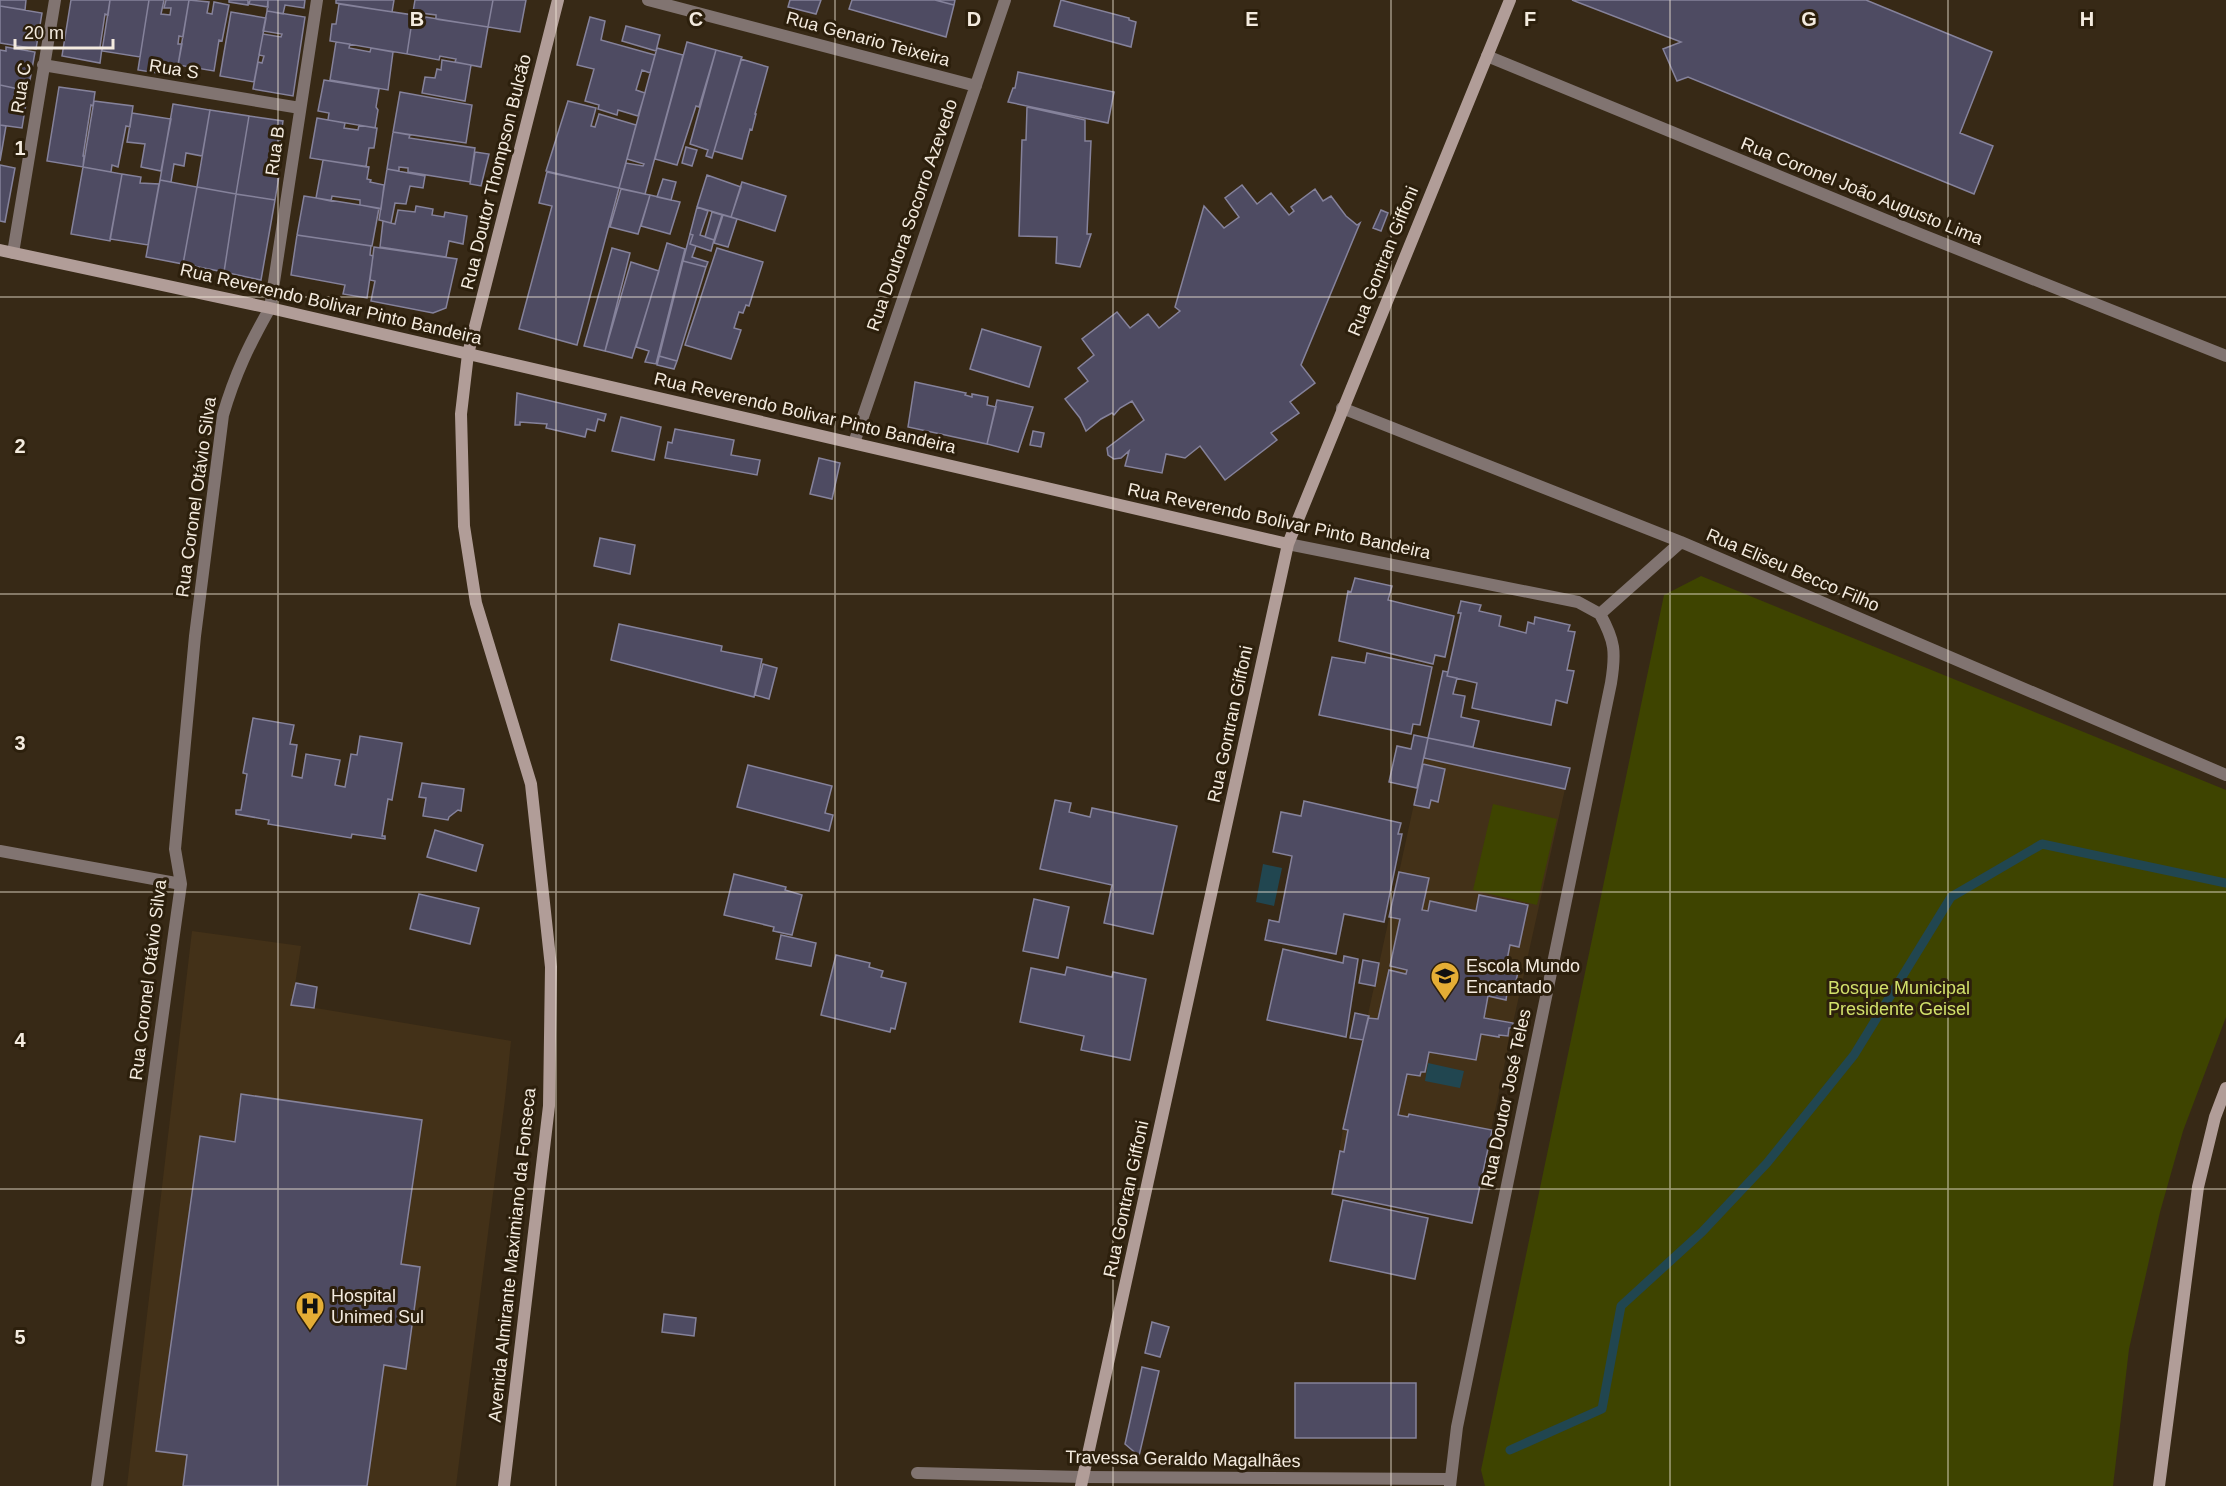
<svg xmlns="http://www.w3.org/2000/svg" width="2226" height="1486" font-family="Arial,sans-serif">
	<rect width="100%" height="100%" fill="#372916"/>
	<path fill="#433118" d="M1424 758 1565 789 1513 1023 1472 1223 1332 1194 1343 1129Z
		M192 931 301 946 292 1004 511 1041 505 1099 456 1486H127Z"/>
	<path fill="#3e4400" d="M1701 576 2226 790V1017L2183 1131 2160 1212 2129 1349 2113 1486H1485L1481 1470 1664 595Z
		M1493 804 1557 819 1537 905 1473 890Z"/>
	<path fill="#214650" d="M1263 864 1282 868 1274 906 1256 902Z
		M1428 1063 1464 1071 1460 1088 1425 1081Z"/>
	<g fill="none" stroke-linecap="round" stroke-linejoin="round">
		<path stroke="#214650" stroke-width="9" d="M1510 1450 1602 1409 1621 1306 1702 1232 1767 1163 1854 1055 1951 897 2042 844 2226 883"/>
	</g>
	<path fill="#4e4b62" stroke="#85829b" stroke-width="1.5" d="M0 0H26L25 10 0 6Z
		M71 0H110L108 15 105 14 100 47 102 48 100 63 62 56Z
		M110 0H149L140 57 102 51Z
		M149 0H164L161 14 170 15 171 8H164L166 0H189L183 37 179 36 178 44H182L176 76 138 70Z
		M189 0 209 2 207 13 212 14 214 2 229 5 222 41 219 40 214 71 178 65Z
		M229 0H248V5L229 2Z
		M250 0H268V7L249 4Z
		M268 0H305L304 8 285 5 283 14 267 11Z
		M336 0H394L392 12 336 3Z
		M415 0H493L488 27 436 19V15L413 12Z
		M493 0H526L520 32 488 27Z
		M790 0H821L816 14 788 7Z
		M852 0H935L954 5 946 37 849 9Z
		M935 0H955L954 5Z
		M1061 0 1129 18V20L1136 22 1131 47 1054 26Z
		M1572 0H1866L1992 52 1960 133 1993 146 1974 194 1688 77 1677 81 1663 49 1681 42Z
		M339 4 413 15 407 54 330 41 332 24H336Z
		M0 6 42 13 36 49 0 43Z
		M267 11 305 17 293 96 253 89 258 62 262 63 264 56 259 55 263 34 281 37 282 34 263 31Z
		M231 12 266 18 254 82 220 76Z
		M413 15 488 27 481 67 455 62 456 59 440 56 439 60 407 54Z
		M590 17 605 21 601 40 655 55 650 73 642 70 636 90 645 93 638 116 618 110 617 115 598 109 599 105 585 101 594 69 577 65Z
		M626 26 660 35 656 51 622 41Z
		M336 42 350 44 349 48 370 52 371 48 393 52 388 90 330 80Z
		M687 42 716 50 699 107 696 106 677 165 655 159Z
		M6 47 35 52 28 91 0 85V50L6 51Z
		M657 48 683 55 645 194 619 188 626 163 643 166 644 164 627 159Z
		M716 50 742 57 712 158 706 156 708 150 690 144Z
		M741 59 768 67 755 114H756L752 130 750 129 742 159 714 151Z
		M442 60 471 65 465 101 422 93 425 77 435 78 437 69 441 70Z
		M1018 72 1114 92 1108 123 1008 102 1013 88H1015Z
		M324 80 379 89 376 107 378 110 375 128 328 120 329 113 318 111Z
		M0 85 28 91 22 128 0 125Z
		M59 87 95 92 93 106 91 105 83 156H84L83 167 47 161Z
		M400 92 472 105 466 143 393 132Z
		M94 101 133 106 130 127 126 126 118 167 112 165 111 172 83 167Z
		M568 101 596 108 591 126 595 127 599 114 636 125 619 188 546 171Z
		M173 104 210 110 202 156 186 153 184 166 174 164 171 182 160 180Z
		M1027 107 1085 120V141H1091L1087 234H1091L1080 267 1056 263 1057 237 1019 236 1022 140H1026Z
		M210 110 249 116 236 194 197 187Z
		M132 113 171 119 161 171 141 167 145 144 127 142Z
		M249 116 283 121 277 163V175L279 176 275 200 236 194Z
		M317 118 345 123 344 128 358 130 359 125 377 128 374 148H369L366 167 310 158Z
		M0 125 6 126 0 161Z
		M393 132 410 135 409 138 475 148 470 182 408 172V168L399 167V171L387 169Z
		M686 147 697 150 692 166 682 163Z
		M475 152 489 154 481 186 470 184Z
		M323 160 369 167 367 179 371 180 370 182 384 185 381 209 360 205V200L332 196 331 201 316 198Z
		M0 165 15 168 5 222 0 221Z
		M83 167 122 174 110 241 71 234Z
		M387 169 425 176 423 188 410 186 406 204 395 203 391 223 379 220Z
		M547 172 619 188 577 345 519 329 552 206 539 203Z
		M122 174 141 177 140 183 159 184 148 245 110 239Z
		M707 175 741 187 731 217 697 207Z
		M663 179 676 182 671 200 657 197Z
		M160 180 197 187 183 264 146 257Z
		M742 182 786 196 775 231 731 217Z
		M1242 185 1257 204 1271 193 1289 215 1294 211 1291 207 1315 189 1323 201 1331 196 1346 216 1357 225 1360 223 1301 365 1315 383 1290 402 1299 413 1271 433 1277 440 1225 480 1200 446 1185 458 1166 454 1162 473 1125 466 1129 451 1121 458 1114 459 1108 455 1107 448 1144 420 1132 401 1120 408 1114 415 1112 413 1101 419 1086 431 1080 418 1065 399 1088 381 1078 368 1094 355 1082 339 1117 312 1130 328 1148 314 1159 328 1180 311 1175 307 1204 206 1224 228 1239 217 1225 198Z
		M197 187 236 194 224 272 183 264Z
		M621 189 650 195 638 234 610 227Z
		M236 194 275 200 261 280 224 272Z
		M650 195 680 202 670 234 641 226Z
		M304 196 379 208 372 246 297 235Z
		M416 206 433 209 432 215 444 217 445 212 467 216 463 244 449 241 446 257 380 247 383 221 395 224 398 210 415 212Z
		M697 207 708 211 700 235 714 240 711 251 690 244 693 235 690 234Z
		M1381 210 1388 213 1381 231 1373 228Z
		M712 212 722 215 714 240 705 237Z
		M723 215 737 219 728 247 714 243Z
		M690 234 693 235 690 244 696 246 692 257 708 262 706 267 683 261Z
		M297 235 371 246 370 255 373 256 367 298 343 294 345 285 291 275Z
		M667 243 685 249 656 364 645 362 649 351 636 347Z
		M374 247 457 259 446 308 433 313 371 301 375 281 370 280Z
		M612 248 630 253 605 351 584 346Z
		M717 248 763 262 749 306 746 305 743 313 739 312 734 328 741 330 731 359 685 345Z
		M683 261 706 267 677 361 659 356 657 365Z
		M631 262 659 271 632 358 605 351Z
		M982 329 1041 347 1029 387 970 369Z
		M659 356 677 361 674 369 657 365Z
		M915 382 966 393 965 395 972 397V394L988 397 987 405 996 407 987 444 908 427Z
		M517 393 606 414 604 421 598 419 595 431 587 429 585 437 546 428 547 424 520 422V425H515Z
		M997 400 1033 407 1018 452 987 444Z
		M621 417 661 427 654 460 612 451Z
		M675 429 734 440 731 455 760 460 757 475 665 458 668 442 672 443Z
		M1033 431 1044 433 1041 447 1030 445Z
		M819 458 840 463 832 499 810 494Z
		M600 538 635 545 630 574 594 566Z
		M1355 578 1392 586 1388 600 1454 616 1445 657 1435 655 1433 664 1339 641 1348 591 1351 592Z
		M1461 601 1481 605 1479 611 1501 616 1499 626 1526 633 1528 622 1534 624 1535 617 1570 625 1568 631 1575 632 1567 670 1574 671 1567 703 1556 700 1551 725 1472 708 1477 683 1447 676 1461 613H1458Z
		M619 624 722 646 721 651 762 659 754 697 611 660Z
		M1367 653 1432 667 1420 725 1413 724 1411 734 1319 715 1332 657 1365 663Z
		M763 664 777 668 769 699 755 695Z
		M1443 671 1448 672 1447 676 1457 678 1453 694 1465 696 1461 717 1479 721 1473 747 1428 738Z
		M253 718 294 725 290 744 297 745 292 776 302 778 306 754 340 760 335 785 345 787 351 754 357 755 360 736 402 743 392 800 388 799 382 836H385V839L352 834 351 838 268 824 269 820 236 814V810H241L247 774 243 773Z
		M1414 735 1428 738 1417 788 1389 782 1397 746 1411 749Z
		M1428 738 1570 768 1565 789 1424 758Z
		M1423 764 1445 769 1438 802 1431 800 1429 808 1414 805Z
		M748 765 832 786 825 813 833 815 829 831 737 807Z
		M422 783 464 789 461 811 458 810 449 817 448 820 423 816 426 798 419 797Z
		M1055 800 1071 803 1069 812 1090 817 1092 808 1177 826 1153 934 1104 923 1112 885 1040 869Z
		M1304 801 1401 823 1398 834H1402L1384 922 1344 914 1336 954 1265 940 1269 920 1279 922 1292 856 1273 852 1281 812 1301 816Z
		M435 830 483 845 476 871 427 857Z
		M1399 872 1429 878 1422 910 1428 911 1430 901 1476 911 1479 895 1528 905 1519 947 1510 945 1506 965 1519 968 1513 994 1507 993 1506 1000 1488 996 1484 1018 1513 1023 1512 1028H1509L1508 1036 1499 1035V1037L1481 1034 1476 1060 1429 1052 1425 1072H1421L1420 1076 1407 1074 1398 1115 1408 1117 1409 1114 1492 1130 1472 1223 1332 1194 1340 1151 1344 1152 1348 1130 1343 1129 1368 1018 1378 1019 1389 970 1406 974 1407 970 1390 966 1400 919 1389 917Z
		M734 874 786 887 785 890 802 895 792 935 773 931 774 927 724 915Z
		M419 894 479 908 470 944 410 929Z
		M1034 899 1069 907 1058 958 1023 951Z
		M781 935 816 943 811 966 776 959Z
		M1283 949 1343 963 1344 956 1358 959 1346 1037 1267 1020Z
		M836 955 870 963 869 967 883 971 881 977 906 983 895 1029 891 1028 890 1032 821 1015Z
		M1363 960 1379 963 1375 986 1359 983Z
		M1067 967 1112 977 1113 972 1146 979 1130 1060 1081 1050 1084 1036 1020 1022 1031 968 1065 975Z
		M296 983 317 987 314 1008 291 1005Z
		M1355 1013 1369 1016 1363 1040 1350 1038Z
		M241 1094 422 1120 401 1264 420 1267 406 1369 384 1365 367 1486H183L187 1455 156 1451 200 1136 235 1142Z
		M1343 1200 1428 1218 1415 1279 1330 1261Z
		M664 1314 696 1318 694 1336 662 1332Z
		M1152 1322 1169 1327 1160 1357 1145 1353Z
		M1142 1367 1159 1371 1139 1456 1125 1444Z
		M1295 1383H1416V1438H1295Z"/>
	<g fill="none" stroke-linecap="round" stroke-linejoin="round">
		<path stroke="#817471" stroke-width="12" d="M648 0 976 86
			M1487 56 1915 232 2226 356
			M43 65 300 108
			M13 253 55 0
			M1342 408 1681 542 2226 775
			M854 443 1005 0
			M1288 544 1578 602 1600 614
			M1600 614 1681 542
			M0 851 181 884
			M917 1473 1083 1477 1449 1479
			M97 1486 181 884 175 849 195 636 223 415C235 374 249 345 270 308L317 0
			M1450 1486 1457 1427 1611 683C1616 652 1615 641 1600 614"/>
		<path stroke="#b19d98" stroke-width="12" d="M0 250 270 308 1288 544
			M504 1486 549 1106 551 967 531 784 476 603 464 526 461 414 468 354 558 0
			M1081 1486 1288 544 1510 0
			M2159 1486 2198 1187 2215 1117 2226 1088"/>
	</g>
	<path fill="none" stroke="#f4ebdf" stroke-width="1.5" stroke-opacity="0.55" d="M278 0V1486M556 0V1486M835 0V1486M1113 0V1486M1391 0V1486M1670 0V1486M1948 0V1486M0 297H2226M0 594H2226M0 892H2226M0 1189H2226"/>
	<defs>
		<g id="school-pin" transform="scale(1.5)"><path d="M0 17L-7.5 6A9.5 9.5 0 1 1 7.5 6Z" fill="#e4ad35" stroke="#2c1f0c"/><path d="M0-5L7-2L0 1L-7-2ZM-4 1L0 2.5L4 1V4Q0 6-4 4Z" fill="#111"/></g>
		<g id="hospital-pin" transform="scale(1.5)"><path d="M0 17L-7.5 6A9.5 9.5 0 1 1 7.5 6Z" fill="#e4ad35" stroke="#2c1f0c"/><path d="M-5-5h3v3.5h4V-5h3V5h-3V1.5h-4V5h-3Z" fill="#111"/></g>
	</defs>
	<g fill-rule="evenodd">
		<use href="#school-pin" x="1445" y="976"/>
		<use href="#hospital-pin" x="310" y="1306"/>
	</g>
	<g text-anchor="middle" stroke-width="6" stroke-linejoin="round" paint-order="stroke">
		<g font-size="18" fill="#f4ebdf" stroke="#2c1f0c">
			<text transform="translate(868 39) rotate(15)" y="6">Rua Genario Teixeira</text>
			<text transform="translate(174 69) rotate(9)" y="6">Rua S</text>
			<text transform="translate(21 88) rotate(-81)" y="6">Rua C</text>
			<text transform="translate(275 151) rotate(-82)" y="6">Rua B</text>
			<text transform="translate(496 172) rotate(-76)" y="6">Rua Doutor Thompson Bulcão</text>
			<text transform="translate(1862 191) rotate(22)" y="6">Rua Coronel João Augusto Lima</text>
			<text transform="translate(912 215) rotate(-71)" y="6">Rua Doutora Socorro Azevedo</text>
			<text transform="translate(1383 261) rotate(-68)" y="6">Rua Gontran Giffoni</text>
			<text transform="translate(331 304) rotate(13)" y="6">Rua Reverendo Bolivar Pinto Bandeira</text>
			<text transform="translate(805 413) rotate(13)" y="6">Rua Reverendo Bolivar Pinto Bandeira</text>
			<text transform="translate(196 497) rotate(-82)" y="6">Rua Coronel Otávio Silva</text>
			<text transform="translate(1279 521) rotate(12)" y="6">Rua Reverendo Bolivar Pinto Bandeira</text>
			<text transform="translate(1793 570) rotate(23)" y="6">Rua Eliseu Becco Filho</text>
			<text transform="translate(1230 724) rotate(-78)" y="6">Rua Gontran Giffoni</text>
			<text transform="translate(148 980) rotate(-83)" y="6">Rua Coronel Otávio Silva</text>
			<text transform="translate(1506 1098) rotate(-78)" y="6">Rua Doutor José Teles</text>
			<text transform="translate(1126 1199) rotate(-78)" y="6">Rua Gontran Giffoni</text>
			<text transform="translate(512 1255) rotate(-84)" y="6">Avenida Almirante Maximiano da Fonseca</text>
			<text transform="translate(1183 1459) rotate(1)" y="6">Travessa Geraldo Magalhães</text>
		</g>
		<g font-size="18" fill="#f4ebdf" stroke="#2c1f0c" text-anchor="start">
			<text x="1466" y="972">Escola Mundo<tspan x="1466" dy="21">Encantado</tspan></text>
			<text x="331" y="1302">Hospital<tspan x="331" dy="21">Unimed Sul</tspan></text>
		</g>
		<g font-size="18" fill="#d2e16b" stroke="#2c1f0c">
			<text x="1899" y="994">Bosque Municipal<tspan x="1899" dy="21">Presidente Geisel</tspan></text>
		</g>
	</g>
	<g font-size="20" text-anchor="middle" font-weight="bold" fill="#f4ebdf" stroke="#2c1f0c" stroke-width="6" stroke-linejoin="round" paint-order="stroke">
		<text x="417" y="26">B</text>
		<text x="696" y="26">C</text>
		<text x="974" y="26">D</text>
		<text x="1252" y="26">E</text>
		<text x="1530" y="26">F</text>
		<text x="1809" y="26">G</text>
		<text x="2087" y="26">H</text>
		<text x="20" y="155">1</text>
		<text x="20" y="453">2</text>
		<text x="20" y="750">3</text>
		<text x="20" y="1047">4</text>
		<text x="20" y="1344">5</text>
	</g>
	<path d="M15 39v9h98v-9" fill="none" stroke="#f4ebdf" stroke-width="3"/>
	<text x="24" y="39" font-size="18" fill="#f4ebdf" stroke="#2c1f0c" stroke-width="4.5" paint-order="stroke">20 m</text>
</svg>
